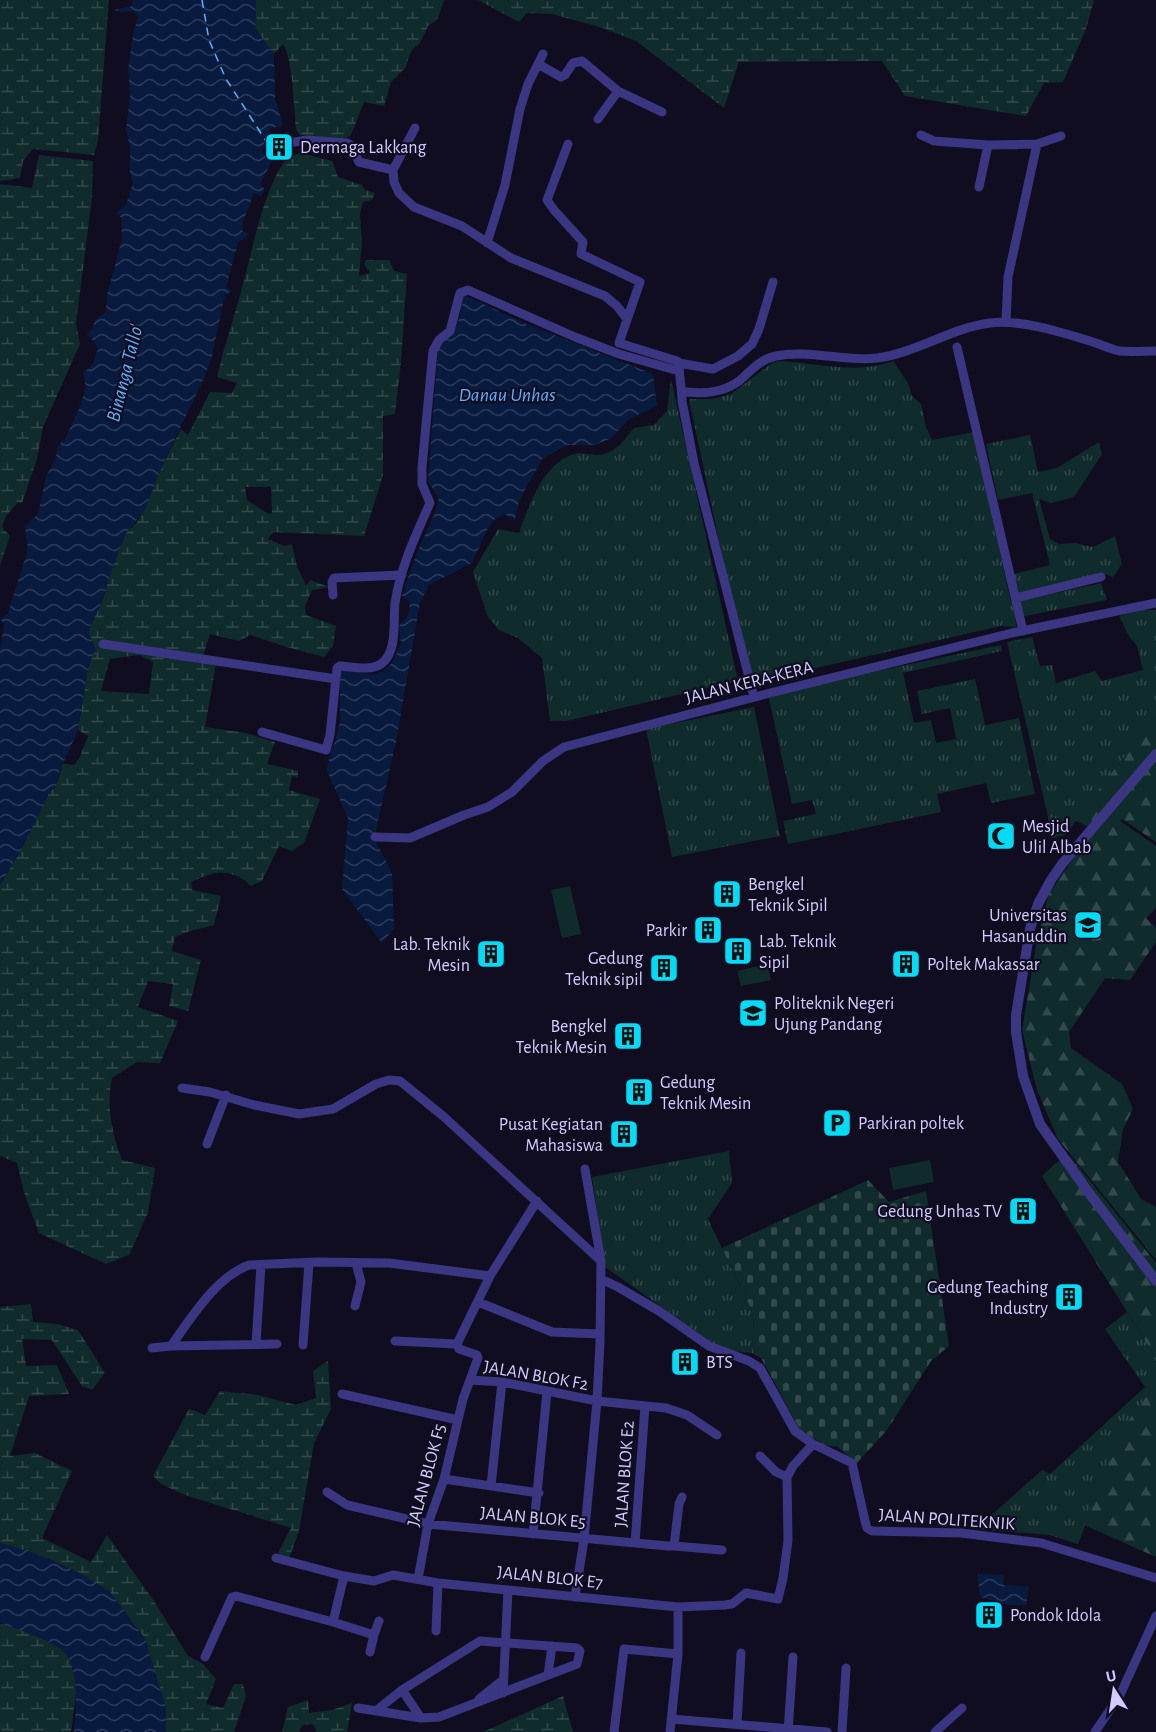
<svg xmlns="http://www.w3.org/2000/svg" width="1156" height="1732" font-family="'Alegreya Sans',sans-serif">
	<defs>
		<pattern id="grass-tufts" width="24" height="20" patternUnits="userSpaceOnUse" patternTransform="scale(1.5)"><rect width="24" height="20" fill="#102b2b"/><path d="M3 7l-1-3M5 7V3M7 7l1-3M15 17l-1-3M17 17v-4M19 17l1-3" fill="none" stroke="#32494b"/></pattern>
		<pattern id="forest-firs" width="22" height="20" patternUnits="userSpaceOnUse" patternTransform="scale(1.5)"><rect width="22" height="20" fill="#102b2b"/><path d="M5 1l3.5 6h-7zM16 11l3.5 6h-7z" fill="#32494b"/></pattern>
		<pattern id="wetland-marsh" width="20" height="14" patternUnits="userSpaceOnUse" patternTransform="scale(1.5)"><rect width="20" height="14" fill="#102b2b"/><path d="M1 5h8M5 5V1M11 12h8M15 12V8" fill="none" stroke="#32494b"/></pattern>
		<pattern id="cemetery-stones" width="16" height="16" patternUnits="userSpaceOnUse" patternTransform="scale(1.5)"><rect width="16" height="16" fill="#102b2b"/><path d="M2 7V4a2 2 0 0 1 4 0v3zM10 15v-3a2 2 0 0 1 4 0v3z" fill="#32494b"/></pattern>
		<pattern id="water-waves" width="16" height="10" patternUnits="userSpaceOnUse" patternTransform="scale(1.5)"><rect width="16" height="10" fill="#081b3f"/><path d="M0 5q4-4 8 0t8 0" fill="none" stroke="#2b3b5c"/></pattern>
	</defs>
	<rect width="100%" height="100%" fill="#100d21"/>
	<path fill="url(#grass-tufts)" d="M779 361C817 363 856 375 893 361L908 383 912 396 921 404 926 427 932 440 974 432 1011 603 1101 583 1107 600 1015 618 1016 627 1001 626 754 682 724 565 689 399H713L731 394 772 363Z
		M671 379 738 681 566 721H550L542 658 518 638 499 630 488 617 473 572 498 529 519 533C529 506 543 463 574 454 581 452 590 455 598 455 614 455 625 439 634 428L654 425 667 411Z
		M1030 435 1038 472 1057 468 1099 442 1102 454 1074 497 1051 503 1039 499 1050 539 1059 544 1075 543 1093 547 1115 536 1122 564 1113 577 1101 573 1019 593 1014 574 1050 565 1032 493 998 500 986 444Z
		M1142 610H1156V716L1065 835 1053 838 1007 642 1032 637 1040 666 1052 665 1056 683 1095 671 1102 681 1143 670 1137 646 1129 636 1119 616Z
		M1001 645 1002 651 903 673 914 723 931 720 936 743 956 739 950 708 922 714 917 691 975 679 985 725 1019 718 1035 794 991 803 986 783 937 794 941 812 788 844 783 821 816 814 812 800 792 804 768 694Z
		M754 707 780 836 672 857 646 729Z
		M729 1151 732 1183 708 1219 754 1315 752 1353 732 1351 717 1346 605 1267 592 1177Z
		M1127 1312 1156 1358V1384L1124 1427 1078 1544 1050 1535 976 1529 1042 1470 1050 1474 1145 1387 1105 1329Z"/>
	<path fill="url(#forest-firs)" d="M1156 716V842L1122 819 1120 821 1156 846V908L1146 918 1156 928V942L1130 980 1105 978 1069 1032 1071 1048 1122 1084 1133 1109 1123 1129 1118 1162 1141 1199 1156 1207V1260L1058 1139 1037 1090 1022 1030 1038 935 1049 894 1078 852 1095 831 1075 820Z
		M1070 1156 1156 1263V1358L1042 1176 1056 1163Z
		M1156 1384V1557L1084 1525 1124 1426Z"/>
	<path fill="url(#wetland-marsh)" fill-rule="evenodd" d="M0 0H109L98 140 94 155 33 149 23 161 20 178 0 181Z
		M256 0H444L437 20 428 26 420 43 413 49 409 56 406 67 391 82 384 106 364 102 351 135 343 139 300 135 296 129C294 110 293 58 283 44L274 54 255 28Z
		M478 0H1094L1086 29 1063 82 1044 83 1026 116 905 96 882 61 739 62 724 108 636 41 603 28 552 14 527 13 519 22Z
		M300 153 332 161 338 177 362 185 365 190 375 193 372 200 363 202 360 214 362 243 359 276 370 273 364 264 366 260H389L394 271 407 274 401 362 395 414 383 416V475L364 536 273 532 268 539 284 546 292 544 297 566 306 586 310 580 329 587 312 590 305 606 306 615 336 626 333 646 324 657 283 646 250 635 239 641 210 634 202 660 216 664 205 727 246 733 275 742 267 764 298 771V777L292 776 289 790 320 799 304 843 292 851 279 846 262 881 250 886C247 881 244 880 239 877 219 868 210 874 191 882L192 890 221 896 214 925 190 931 175 937 172 951 201 960 188 1011 169 1006 173 984 148 981 138 1007 178 1021 160 1063 137 1062 112 1078C106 1107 112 1133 122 1160L155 1168 148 1213 129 1255 106 1264 39 1233 25 1196 17 1163 0 1156V885L21 850 49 793 56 786 63 764 74 765 80 757 88 736 78 730 87 673 92 655 97 652 88 632 103 599 111 571 126 533 138 521 162 466 181 429 188 435 210 392 232 393 237 383 217 377C224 347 234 318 242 288 253 248 260 206 279 170 285 160 290 156 300 153ZM245 487H271L272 514 267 513 247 500ZM139 655 153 662 149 694 101 691 110 659Z
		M39 155 93 161 92 197 76 324 80 344 43 427 37 459 22 503 18 502 6 516 2 527 10 536 0 566V184L32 188Z
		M31 1304 33 1322 58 1324 78 1330 105 1373 92 1390 82 1386 52 1340 22 1339 26 1366 57 1365 69 1394 29 1396 10 1456 35 1453 72 1471 42 1538 91 1562 107 1535 154 1601 188 1656 202 1663 216 1679 206 1704 223 1708 234 1684H243L246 1696 234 1732H166V1711L145 1639 110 1592 78 1572 37 1554 0 1543V1307Z
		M328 1361 331 1409 314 1443 299 1531 287 1564 278 1553 291 1528 185 1495 161 1484 153 1476 189 1409 205 1415 220 1391 258 1395 296 1405 316 1398 313 1371Z
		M0 1624C26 1629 47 1639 69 1654L77 1686 71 1732H0Z
		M563 1696 573 1732H576H483Z
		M308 1700 309 1713 332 1710 352 1703 347 1732H317L313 1724 302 1725 299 1732H282L288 1707Z"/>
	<path fill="url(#cemetery-stones)" d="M868 1180 889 1202 926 1191 949 1346 931 1361 887 1430 856 1464 838 1447 825 1445 800 1430 761 1358 752 1353 754 1315 722 1248Z"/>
	<path fill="#102b2b" d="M570 886 581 934 562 938 551 890Z
		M767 964 771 980 741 986 737 971Z
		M930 1160 934 1182 893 1190 889 1168Z"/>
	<path fill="url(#water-waves)" d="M133 0H256L255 28 274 54 275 98 283 126 271 128 266 136 262 152 272 161 260 184 265 190 261 196 254 193 243 222 242 231 250 234 238 242 226 287 232 291 225 295 211 360 204 378 162 466 145 510 126 533 111 571 103 599 88 631 97 653 92 655 87 673 78 730 59 773 56 786 49 793 21 850 0 885V649L4 624 0 619 8 613 28 549 25 526 38 514 46 477 56 457 57 447 65 439 79 409 86 387 83 373 93 364 98 349 94 341 87 335 93 328 95 320 106 312 107 295 122 239 121 217 115 214 126 205 133 183 130 172V146L126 130 130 95 128 69 133 35 138 16 133 11 120 12 114 10 132 6Z
		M464 295 529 325 653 374 657 406 629 419 610 439 594 445H567L543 458 519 500 515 520 504 514 494 520 487 530 472 563 429 585 420 603 396 742 374 838 392 873 394 929 382 943 342 889 348 818 327 771 330 752 335 742 340 721V673L343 670 374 675 383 671 392 663 401 644 399 626 408 616 410 602 402 596 416 555 434 515 439 498 428 482 438 346C461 329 458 322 464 295Z
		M0 1543 37 1554 78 1572 110 1592 145 1639 166 1707V1732H74C76 1710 80 1668 63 1651 54 1641 14 1628 0 1623Z
		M977 1574 1004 1575 1003 1585 1029 1587 1026 1605H1008L980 1597Z"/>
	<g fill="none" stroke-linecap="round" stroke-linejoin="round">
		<path stroke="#5bb0ff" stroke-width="1.5" stroke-dasharray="8 6" stroke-linecap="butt" d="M202 0 209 40 226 79 266 141"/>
		<path stroke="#3a3681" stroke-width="9" d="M538 64 561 77 565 75 573 63 582 61 618 91 598 119
			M618 91 662 112
			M415 128 393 170 394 182 399 193 414 207 462 226 511 258 605 296 617 306 627 319
			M921 135 934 141 988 145 1037 144 1061 136
			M295 142 307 140 347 143 351 145 359 162 393 170
			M568 144 547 200 554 210 583 242 581 254 640 282 619 343 677 361 679 363C679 376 682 389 682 401L694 463 754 697
			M979 187 988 145
			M487 243 505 185 520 109 528 84 543 54
			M1006 322 1008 277 1037 144
			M957 347 1023 631
			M679 363 713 369 738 356 752 344 759 329 773 282
			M683 393 687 392C705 394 723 393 739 381 751 371 760 359 776 356 808 349 844 362 877 358 916 353 951 328 990 323 1021 319 1064 333 1093 342 1102 345 1111 349 1119 351 1131 352 1144 351 1156 351
			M333 595 332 582 334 578 402 575
			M1016 598 1101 577
			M103 644 336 679
			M262 732 326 750 330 735 337 668 340 666C352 667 371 671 381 664 398 652 393 621 395 603 400 568 416 535 430 503L422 484V467L433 351 439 340 450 331 460 293 468 290 575 337 619 354 679 371
			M375 837 410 838 464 815 488 807 512 792 543 761 564 747 770 693 1012 633 1156 603
			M182 1088 210 1092 254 1105 299 1114 333 1109 376 1084 389 1080 400 1081 443 1116 601 1261
			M207 1144 226 1095
			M490 1276 537 1201
			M601 1279 618 1287 659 1311 709 1346 749 1361 760 1368 795 1431 813 1444 852 1463 865 1521 867 1528 872 1531 961 1533 1041 1543 1156 1578
			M478 1302 552 1332 600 1334
			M355 1306 361 1282 356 1263
			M395 1341 457 1344 459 1349 477 1355 478 1358 463 1399 444 1479 428 1524 418 1579
			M256 1344 261 1265
			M303 1345 309 1263
			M171 1346 277 1344
			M152 1348 171 1346C191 1318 216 1277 249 1265L317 1262 389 1263 490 1276 457 1344
			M470 1380 502 1382 597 1401 666 1408 687 1415 717 1435
			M342 1394 458 1420
			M760 1456 776 1472 787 1477
			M444 1479 539 1493
			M491 1486 502 1382
			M327 1492 347 1505 428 1524 668 1546H674L679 1504 682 1497
			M533 1534 547 1392
			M635 1543 645 1406
			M674 1546 722 1550
			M276 1558 344 1576
			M575 1597 584 1539 597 1401 600 1343 601 1261 585 1169
			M333 1622 374 1635 379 1621
			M436 1631 438 1583
			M370 1652 374 1635
			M205 1657 232 1597 236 1596 333 1622 344 1576 374 1581 393 1575 438 1583 678 1607 725 1605 732 1604 746 1593 778 1599 783 1578 788 1541 787 1477 793 1466 813 1444
			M548 1675 552 1646
			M402 1690 421 1718
			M503 1693 508 1590
			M479 1699 503 1680
			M358 1708 421 1718 439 1717 577 1664 580 1651 577 1648 480 1641 402 1690 377 1710
			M671 1719 827 1732
			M737 1724 741 1653
			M614 1732 624 1649 678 1654
			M670 1732 678 1654V1607
			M788 1732 793 1657
			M842 1732 846 1668
			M935 1732 962 1708
			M1095 1732 1120 1695 1156 1616"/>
		<path stroke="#3a3681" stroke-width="10" d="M1156 754 1062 864 1051 880 1038 904 1030 929 1016 1015V1032L1023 1076 1040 1124 1086 1189 1156 1281"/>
	</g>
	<defs>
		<g id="building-square" transform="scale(1.5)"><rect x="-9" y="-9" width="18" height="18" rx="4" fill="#00dbf8" stroke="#100d21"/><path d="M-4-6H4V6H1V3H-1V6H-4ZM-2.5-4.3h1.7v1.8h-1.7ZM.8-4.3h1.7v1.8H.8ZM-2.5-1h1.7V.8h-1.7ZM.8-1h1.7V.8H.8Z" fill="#111"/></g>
		<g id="mosque-square" transform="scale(1.5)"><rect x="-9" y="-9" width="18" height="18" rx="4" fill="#00dbf8" stroke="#100d21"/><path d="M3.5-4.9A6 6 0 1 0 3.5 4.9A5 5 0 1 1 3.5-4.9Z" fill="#111"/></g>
		<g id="university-square" transform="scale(1.5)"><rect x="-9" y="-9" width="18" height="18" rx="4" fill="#00dbf8" stroke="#100d21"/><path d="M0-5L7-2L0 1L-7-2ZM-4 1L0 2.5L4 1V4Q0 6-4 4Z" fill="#111"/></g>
		<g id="parking-square" transform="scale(1.5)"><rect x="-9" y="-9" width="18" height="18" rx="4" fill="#00dbf8" stroke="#100d21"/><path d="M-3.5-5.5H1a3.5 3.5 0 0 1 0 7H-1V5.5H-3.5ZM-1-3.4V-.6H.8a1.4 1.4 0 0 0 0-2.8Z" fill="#111"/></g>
	</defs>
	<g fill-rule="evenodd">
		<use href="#building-square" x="279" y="147"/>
		<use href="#mosque-square" x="1001" y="836"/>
		<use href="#building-square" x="727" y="894"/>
		<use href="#university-square" x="1088" y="925"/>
		<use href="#building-square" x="708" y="930"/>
		<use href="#building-square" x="738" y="951"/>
		<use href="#building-square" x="491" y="954"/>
		<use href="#building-square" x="906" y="964"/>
		<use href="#building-square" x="664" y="968"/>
		<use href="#university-square" x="753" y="1013"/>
		<use href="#building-square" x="628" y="1036"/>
		<use href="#building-square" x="639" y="1092"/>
		<use href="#parking-square" x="837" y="1123"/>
		<use href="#building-square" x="624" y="1134"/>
		<use href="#building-square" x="1023" y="1211"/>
		<use href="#building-square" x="1069" y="1297"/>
		<use href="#building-square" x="685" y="1362"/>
		<use href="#building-square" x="989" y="1615"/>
	</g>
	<g text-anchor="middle" stroke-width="4.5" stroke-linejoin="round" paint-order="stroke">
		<g font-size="18" fill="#d3cdff" stroke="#100d21" text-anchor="start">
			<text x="300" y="153">Dermaga Lakkang</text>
			<text x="1022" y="832">Mesjid<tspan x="1022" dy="21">Ulil Albab</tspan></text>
			<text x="748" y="890">Bengkel<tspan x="748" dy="21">Teknik Sipil</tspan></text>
			<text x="1067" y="921" text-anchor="end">Universitas<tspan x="1067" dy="21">Hasanuddin</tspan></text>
			<text x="687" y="936" text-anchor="end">Parkir</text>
			<text x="759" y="947">Lab. Teknik<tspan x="759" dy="21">Sipil</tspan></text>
			<text x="470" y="950" text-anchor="end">Lab. Teknik<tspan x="470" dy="21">Mesin</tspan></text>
			<text x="643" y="964" text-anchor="end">Gedung<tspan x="643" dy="21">Teknik sipil</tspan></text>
			<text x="927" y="970">Poltek Makassar</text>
			<text x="774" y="1009">Politeknik Negeri<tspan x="774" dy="21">Ujung Pandang</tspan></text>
			<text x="607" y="1032" text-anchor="end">Bengkel<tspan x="607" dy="21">Teknik Mesin</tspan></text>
			<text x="660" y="1088">Gedung<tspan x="660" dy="21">Teknik Mesin</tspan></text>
			<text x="858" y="1129">Parkiran poltek</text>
			<text x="603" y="1130" text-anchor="end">Pusat Kegiatan<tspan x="603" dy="21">Mahasiswa</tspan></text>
			<text x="1002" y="1217" text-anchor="end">Gedung Unhas TV</text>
			<text x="1048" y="1293" text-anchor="end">Gedung Teaching<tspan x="1048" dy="21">Industry</tspan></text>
			<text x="706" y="1368">BTS</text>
			<text x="1010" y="1621">Pondok Idola</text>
		</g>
		<g font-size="18" fill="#d3cdff" stroke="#100d21">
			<text transform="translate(749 682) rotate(-14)" y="6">JALAN KERA-KERA</text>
			<text transform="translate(536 1375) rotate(10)" y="6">JALAN BLOK F2</text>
			<text transform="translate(624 1474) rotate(-86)" y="6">JALAN BLOK E2</text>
			<text transform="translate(426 1475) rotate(-75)" y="6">JALAN BLOK F5</text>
			<text transform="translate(533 1517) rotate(5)" y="6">JALAN BLOK E5</text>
			<text transform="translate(947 1519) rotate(4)" y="6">JALAN POLITEKNIK</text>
			<text transform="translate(550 1577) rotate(6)" y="6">JALAN BLOK E7</text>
		</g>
		<g font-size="20" font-style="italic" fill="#5bb0ff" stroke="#100d21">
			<text transform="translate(124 373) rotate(-76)" y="7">Binanga Tallo'</text>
			<text x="507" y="401">Danau Unhas</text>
		</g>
	</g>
	<g transform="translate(1114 1690) rotate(348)" stroke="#100d21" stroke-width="4.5" paint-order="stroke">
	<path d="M0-4.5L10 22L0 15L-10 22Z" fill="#d3cdff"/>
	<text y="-9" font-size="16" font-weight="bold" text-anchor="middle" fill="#d3cdff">U</text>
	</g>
</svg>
